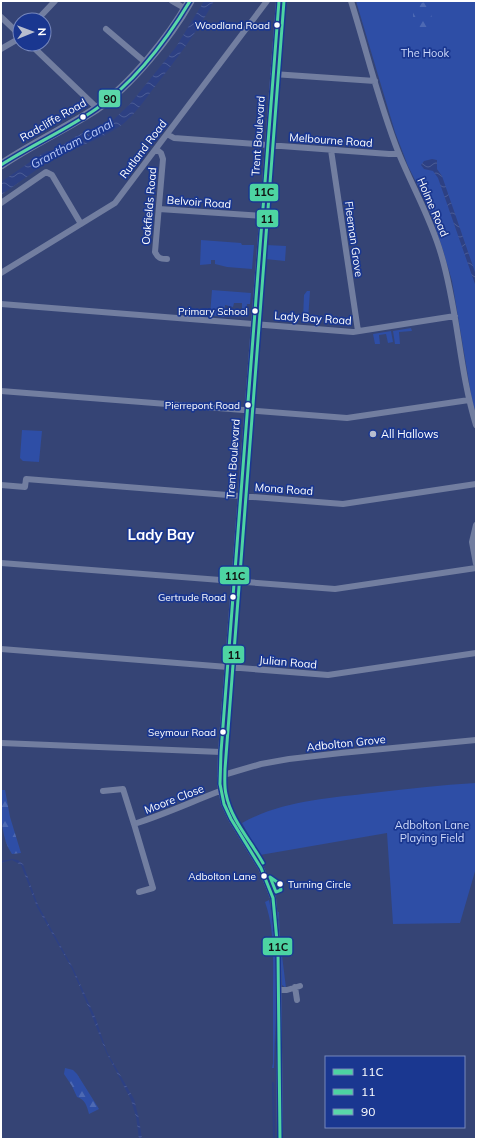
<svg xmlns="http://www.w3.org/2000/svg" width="477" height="1140" font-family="Mulish,sans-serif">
	<defs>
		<pattern id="forest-firs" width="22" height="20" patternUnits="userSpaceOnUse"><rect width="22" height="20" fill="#2e4ea6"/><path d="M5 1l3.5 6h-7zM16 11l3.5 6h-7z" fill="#4d69b3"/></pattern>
		<pattern id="water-waves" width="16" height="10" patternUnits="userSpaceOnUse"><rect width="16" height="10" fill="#2d4083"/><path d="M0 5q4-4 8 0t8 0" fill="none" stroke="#4c5d96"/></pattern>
	</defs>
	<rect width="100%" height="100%" fill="#354475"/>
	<path fill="#2e4ea6" d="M356 1H476V414L472 400 452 281 443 250 429 208 408 166 395 132Z
		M201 240 241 243 242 245H254L252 269 227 267 215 264V260H211V264L200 265Z
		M266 245 286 246 285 261 265 259Z
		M212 290 251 293 250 304H247L246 313H242V303H234L233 307 225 305 224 317 210 315Z
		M307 291H310L308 320 303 319 304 295Z
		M411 328 412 331 399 332 400 344H395L393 331Z
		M391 331 393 342 388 343 386 334 379 335 380 344H375L373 334Z
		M22 430 42 431 39 462 23 461 20 458Z
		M476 783V868L460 923 393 924 387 833 260 855 242 823C281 801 329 798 372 793 407 789 441 785 476 783Z
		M270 875 283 884V888L281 891 276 892Z
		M269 900C273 918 274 935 275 952 277 991 275 1030 274 1068H272L273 1063C273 1039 273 1015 273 991 273 961 275 930 265 902Z
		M278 912H279L280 939 286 988 282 985Z"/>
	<path fill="url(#forest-firs)" d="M426 2 428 5 427 10 431 12 432 20 428 36 416 32C413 20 408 4 426 2Z
		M1 790H5L10 817 21 853 12 854C0 837 1 810 1 790Z
		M65 1068 73 1070 77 1074 99 1109 89 1114C87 1106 85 1099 77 1097L72 1086 64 1074Z"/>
	<path fill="url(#water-waves)" d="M204 1H214C197 33 175 61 153 89 144 101 135 114 123 124 107 136 87 143 69 152L64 151 56 156 1 195V182L43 153 47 151H53L60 148 63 144 78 135 101 125 111 122 130 104 176 47Z
		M432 159 437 160V169L442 176 476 275V287L438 178 433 171 424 169 421 165 424 161Z
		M12 859 18 860 23 864 38 905 73 968 96 1019 107 1052 134 1099 139 1119 142 1139H139L136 1117 131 1100 106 1052 90 1011 72 969 37 907 21 865 12 860 1 863V861Z"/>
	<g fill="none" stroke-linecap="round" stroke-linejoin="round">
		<path stroke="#2d4083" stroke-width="2" d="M273 1083 274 1139"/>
		<path stroke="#727ea0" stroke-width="6" d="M172 1 186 9
			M279 1 221 752 220 784 224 804 231 819 261 868 273 898 278 952 280 1139
			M351 1C367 52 379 104 399 154 413 188 431 219 441 254 458 310 459 370 476 425
			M1 17 20 35
			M37 20 55 1
			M106 29 146 63
			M30 44 97 108
			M1 49 20 38
			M273 74 375 81
			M167 134 174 138 389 154H399
			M156 149 161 153 163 159 155 252C158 258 160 259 167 259
			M331 150 358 331
			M1 203 46 172 52 175 81 224
			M159 209 262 216
			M1 273 115 203 267 1
			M1 304 353 332 455 316
			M1 391 347 418 469 400
			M1 485 25 487 26 479 343 504 476 484
			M476 525 472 542 476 564
			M1 563 335 589 476 568
			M1 649 328 675 476 653
			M1 743 221 752
			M220 776 261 764 289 759 341 753 476 740
			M103 791 123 789 134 824
			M139 892 153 888 134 824C163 815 191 802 220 791
			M295 987 297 1000
			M279 990H287L300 986"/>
		<path stroke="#727ea0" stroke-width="9" d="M1 165C32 144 65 129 96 109 130 86 170 37 190 1"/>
		<g stroke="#1a3790" stroke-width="6">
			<path id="bus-1" d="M279 1 221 752 220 784 224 804 231 819 261 868 273 898 278 952 280 1139"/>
		</g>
		<g stroke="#1a3790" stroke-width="6">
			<path id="bus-2" d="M263 863C251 841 231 820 226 794 224 786 225 778 225 769L284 1
				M270 877 280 884 281 890 276 892Z"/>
		</g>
		<g stroke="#1a3790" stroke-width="6">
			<path id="bus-3" d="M1 165C32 145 66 130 96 109 135 82 166 41 190 1"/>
		</g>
		<use href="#bus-1" stroke="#4dd4a2" stroke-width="3"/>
		<use href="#bus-2" stroke="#4dd4a2" stroke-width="3"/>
		<use href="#bus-3" stroke="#5ad7a9" stroke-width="3"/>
	</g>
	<g fill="#fff" stroke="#1a3790" stroke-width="1.5">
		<circle cx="277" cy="25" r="3.5"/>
		<circle cx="83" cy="117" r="3.5"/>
		<circle cx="255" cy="311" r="3.5"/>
		<circle cx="248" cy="405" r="3.5"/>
		<circle cx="233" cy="597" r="3.5"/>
		<circle cx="223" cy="732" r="3.5"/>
		<circle cx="264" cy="876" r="3.5"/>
		<circle cx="280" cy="884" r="3.5"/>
	</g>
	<circle fill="#b8becf" stroke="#1a3790" stroke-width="1.5" cx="373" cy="434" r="4"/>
	<g text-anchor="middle" stroke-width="3.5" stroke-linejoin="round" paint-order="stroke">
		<g font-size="10" fill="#fff" stroke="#1a3790" text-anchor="end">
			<text x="270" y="29">Woodland Road</text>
			<text x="248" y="315">Primary School</text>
			<text x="240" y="409">Pierrepont Road</text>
			<text x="226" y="601">Gertrude Road</text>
			<text x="216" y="736">Seymour Road</text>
			<text x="256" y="880">Adbolton Lane</text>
			<text x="288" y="888" text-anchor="start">Turning Circle</text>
		</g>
		<g font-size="11" fill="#cfdafa" stroke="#1a3790">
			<text x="425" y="57">The Hook</text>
			<text x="432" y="829">Adbolton Lane<tspan x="432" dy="13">Playing Field</tspan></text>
		</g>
		<g font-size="11" fill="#fff" stroke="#1a3790">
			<text transform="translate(53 120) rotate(-30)" y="4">Radcliffe Road</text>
			<text transform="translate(258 136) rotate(-86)" y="4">Trent Boulevard</text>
			<text transform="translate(331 140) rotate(4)" y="4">Melbourne Road</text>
			<text transform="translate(143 149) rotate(-53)" y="4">Rutland Road</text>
			<text transform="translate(199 202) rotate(4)" y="4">Belvoir Road</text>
			<text transform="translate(149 206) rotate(-85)" y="4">Oakfields Road</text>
			<text transform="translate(433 207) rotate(67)" y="4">Holme Road</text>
			<text transform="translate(354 239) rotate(82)" y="4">Fleeman Grove</text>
			<text transform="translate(313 318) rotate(4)" y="4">Lady Bay Road</text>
			<text transform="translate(233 459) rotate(-86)" y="4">Trent Boulevard</text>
			<text transform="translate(284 489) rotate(4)" y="4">Mona Road</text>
			<text transform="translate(288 662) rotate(5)" y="4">Julian Road</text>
			<text transform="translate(346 743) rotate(-6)" y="4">Adbolton Grove</text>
			<text transform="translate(174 799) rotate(-21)" y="4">Moore Close</text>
		</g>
		<g font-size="11" fill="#fff" stroke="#1a3790" text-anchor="start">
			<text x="381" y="438">All Hallows</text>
		</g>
		<g font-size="12" font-style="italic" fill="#b5c6f5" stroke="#1a3790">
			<text transform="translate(72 144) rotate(-28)" y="4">Grantham Canal</text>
		</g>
		<g font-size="15" font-weight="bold" fill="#fff" stroke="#1a3790">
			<text x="161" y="540">Lady Bay</text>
		</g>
	</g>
	<g stroke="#1a3790" stroke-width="1.5">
		<rect x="98" y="89" width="23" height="19" rx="4" fill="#5ad7a9"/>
		<rect x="249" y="183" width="30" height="19" rx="4" fill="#4dd4a2"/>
		<rect x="256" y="209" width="23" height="19" rx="4" fill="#4dd4a2"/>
		<rect x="219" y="566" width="31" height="19" rx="4" fill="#4dd4a2"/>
		<rect x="222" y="645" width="23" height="19" rx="4" fill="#4dd4a2"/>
		<rect x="262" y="937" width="31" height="19" rx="4" fill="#4dd4a2"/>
	</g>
	<g font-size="11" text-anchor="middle" font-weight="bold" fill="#111">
		<text x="110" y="103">90</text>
		<text x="264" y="196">11C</text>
		<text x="267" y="223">11</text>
		<text x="235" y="580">11C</text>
		<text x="234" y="659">11</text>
		<text x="278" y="951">11C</text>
	</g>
	<rect width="477" height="1140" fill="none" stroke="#ffffff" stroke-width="4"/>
	<rect x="325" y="1056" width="140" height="72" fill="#1a3790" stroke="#7687bc"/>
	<rect x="333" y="1069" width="20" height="6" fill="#4dd4a2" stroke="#7687bc"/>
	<text x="361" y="1076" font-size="12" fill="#ffffff">11C</text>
	<rect x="333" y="1089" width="20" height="6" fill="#4dd4a2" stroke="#7687bc"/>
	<text x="361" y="1096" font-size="12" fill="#ffffff">11</text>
	<rect x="333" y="1109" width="20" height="6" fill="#5ad7a9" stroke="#7687bc"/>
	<text x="361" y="1116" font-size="12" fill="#ffffff">90</text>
	<g transform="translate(32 32) rotate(89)"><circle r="19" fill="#1a3790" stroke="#7687bc"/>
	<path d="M0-3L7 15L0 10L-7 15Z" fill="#b8becf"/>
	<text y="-6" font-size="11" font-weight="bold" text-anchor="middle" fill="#ffffff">N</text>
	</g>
</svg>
